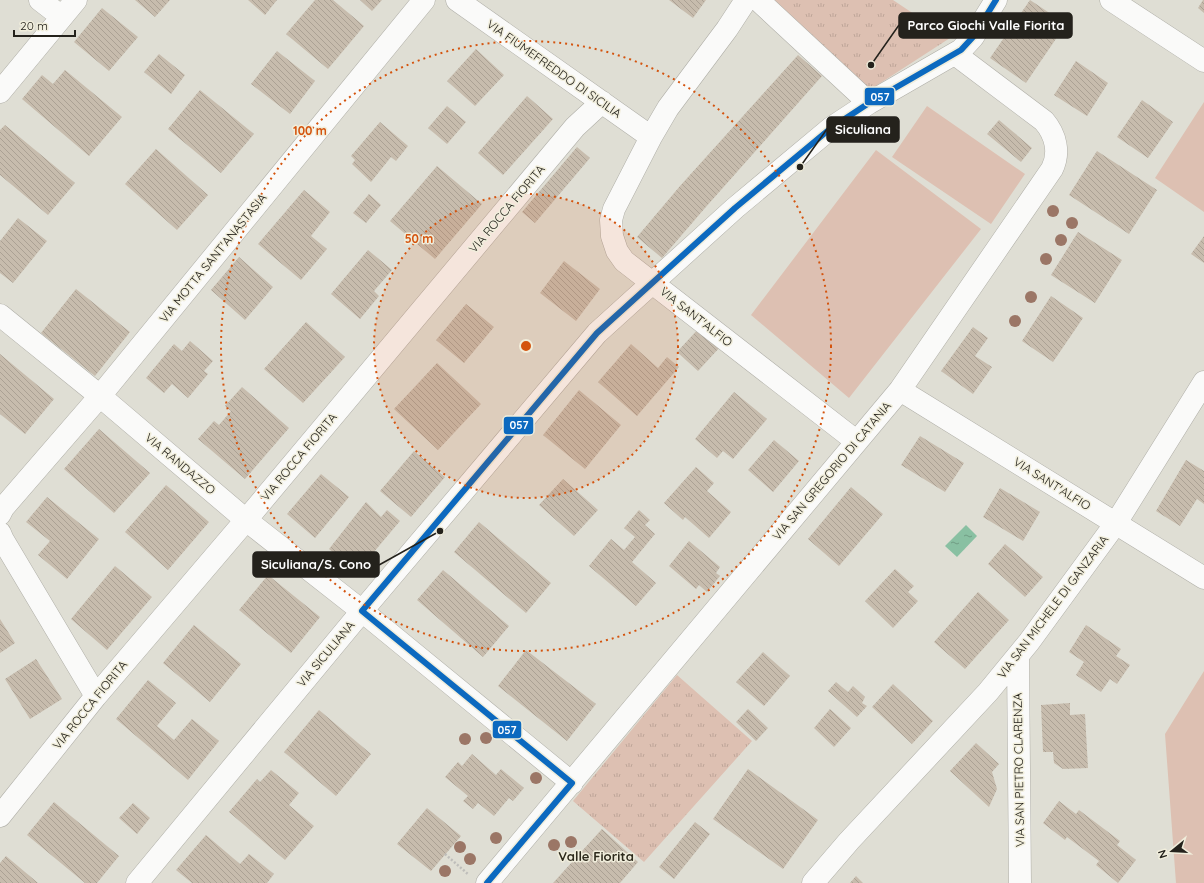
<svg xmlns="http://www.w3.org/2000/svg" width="1204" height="883" font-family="Quicksand,sans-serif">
	<defs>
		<pattern id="park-tufts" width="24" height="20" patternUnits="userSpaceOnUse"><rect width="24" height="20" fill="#ddc0b2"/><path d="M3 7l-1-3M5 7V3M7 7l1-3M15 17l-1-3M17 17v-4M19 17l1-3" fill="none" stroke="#bea598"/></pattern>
		<pattern id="water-ripples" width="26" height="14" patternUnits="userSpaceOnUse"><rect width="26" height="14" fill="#89c0a2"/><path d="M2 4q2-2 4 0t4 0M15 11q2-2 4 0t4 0" fill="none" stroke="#709c83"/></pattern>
		<pattern id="building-back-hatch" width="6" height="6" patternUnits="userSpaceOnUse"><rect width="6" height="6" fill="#c7bcad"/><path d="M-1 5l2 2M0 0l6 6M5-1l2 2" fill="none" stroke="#aba194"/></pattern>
	</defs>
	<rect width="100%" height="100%" fill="#dfded4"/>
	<path fill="#ddc0b2" d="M1204 102V212L1155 178Z
		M927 106 1025 174 991 224 892 157Z
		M876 150 981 229 849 398 751 315Z
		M1204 671V883H1176L1165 734Z"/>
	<path fill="url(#park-tufts)" d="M762 0H893L950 38 865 93Z
		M677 675 752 741 644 862 573 801Z"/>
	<path fill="url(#water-ripples)" d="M966 525 977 536 957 557 945 546Z"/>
	<path fill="url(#building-back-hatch)" d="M135 0H170L155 17Z
		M248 0H277L265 15Z
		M315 0H333L364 26 328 69 286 34Z
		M360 0H382L372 11Z
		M669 0H706L693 18Z
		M1030 0 1066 24 1026 83 990 58Z
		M1203 0H1204V13L1198 8Z
		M102 8 138 37 109 71 74 42Z
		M476 49 504 75 475 106 447 81Z
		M277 51 315 81 290 114 251 84Z
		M159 54 185 75 171 94 144 72Z
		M798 55 822 76 705 208 662 258 637 237 680 186Z
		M1076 61 1108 83 1087 116 1054 95Z
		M65 70 122 117 89 156 22 99 42 75 53 84Z
		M200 90 254 134 221 173 168 129Z
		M527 96 553 119 503 175 478 153Z
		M1142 100 1173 122 1148 158 1117 137Z
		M447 106 466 122 447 144 428 128Z
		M999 120 1032 148 1021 162 987 134Z
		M380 122 408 146 396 161 391 157 371 182 352 164 355 160 351 156Z
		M5 125 75 183 48 215 0 175V130Z
		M577 147 590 158 535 223 522 212Z
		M156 149 208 195 177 230 125 184Z
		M1097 151 1157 190 1129 234 1069 195Z
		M437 166 482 204 435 259 390 221Z
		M304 190 330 212 311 236 327 249 301 280 258 244Z
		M369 194 381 205 366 223 353 213Z
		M18 218 47 241 13 283 0 273V241Z
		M1078 232 1122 260 1095 303 1051 275Z
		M1204 236V263L1191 254Z
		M368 250 392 270 374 291 379 296 360 319 331 294Z
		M239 257 273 287 245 320 211 290Z
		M564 261 600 289 576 321 540 293Z
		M76 289 130 332 95 376 41 333Z
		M1051 296 1083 318 1053 362 1022 341Z
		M466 304 494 327 464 363 436 340Z
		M306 322 345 357 303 403 264 369Z
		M700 327 721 346 698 371 677 352Z
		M973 327 988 338 975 356 992 367 973 394 941 371Z
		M190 341 213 361 204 371 208 374 188 398 172 384 164 393 146 378 174 344 182 351Z
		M631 344 658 368 667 357 679 367 637 416 598 382Z
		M0 354 54 399 25 434 0 414Z
		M437 363 481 404 438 450 394 409Z
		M242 387 289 428 245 479 198 439 214 421 219 425 231 411 225 406Z
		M579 390 621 425 585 469 543 435Z
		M734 392 767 419 733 459 723 451 717 458 695 439Z
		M99 429 150 473 114 513 64 469Z
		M920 436 964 463 945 492 901 465Z
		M774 440 799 461 773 492 748 470Z
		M414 451 445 477 411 517 380 491Z
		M1186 460 1204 471V504L1197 499 1180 526 1156 511Z
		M696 467 714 483 707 491 731 512 709 538 685 517 683 520 664 503Z
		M321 474 349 497 315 538 287 514Z
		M563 479 598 510 574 536 539 505Z
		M166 485 209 522 168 570 125 532Z
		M851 487 883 514 839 566 808 539Z
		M1000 488 1040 512 1023 541 983 517Z
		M47 497 99 539 67 579 38 555 50 541 26 522Z
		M366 502 381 517 387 510 400 521 357 572 329 549Z
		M639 510 650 520 645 525 655 534 632 562 656 583 636 606 589 566 611 539 624 550 635 537 624 528Z
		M479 522 551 583 526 613 454 552Z
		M689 541 720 567 716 573 720 576 707 592 699 585 696 589 669 566Z
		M1005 544 1043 577 1025 597 988 564Z
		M115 566 152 597 107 650 71 619Z
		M895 569 914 586 908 592 918 601 893 628 865 601Z
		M443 570 509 626 483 657 417 600Z
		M268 575 320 617 291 653 239 610Z
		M978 592 1009 620 965 669 934 642Z
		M0 619 15 643 0 653Z
		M194 625 241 664 210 702 163 663Z
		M1086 625 1121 649 1116 656 1130 665 1117 684 1110 679 1101 692 1076 675 1084 662 1069 652Z
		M526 650 596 704 567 741 498 686Z
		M763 652 790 676 764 706 736 682Z
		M36 659 62 699 30 719 5 679Z
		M148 680 176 703 157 726 174 740 192 719 219 741 188 780 116 719Z
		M836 682 848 692 853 686 865 697 862 703 867 706 857 717 828 691Z
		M893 684 933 721 912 744 872 707Z
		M1070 703V715L1085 714 1088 768 1063 769 1054 763 1053 752H1043L1041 705Z
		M748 709 768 728 756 741 736 722Z
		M830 709 851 728 834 747 814 728Z
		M319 710 371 754 336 796 284 752Z
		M976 743 999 764 992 772 997 789 989 807 950 771Z
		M472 754 496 775 501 769 524 788 513 801 509 798 494 816 478 803 473 809 463 801 468 796 445 777 458 762 462 766Z
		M748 769 818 820 783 869 713 819Z
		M271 770 299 793 289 805 314 826 285 860 229 812 257 779 260 782Z
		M1059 801 1076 814 1079 810 1120 841 1117 845 1136 860 1118 883 1096 865 1099 861 1067 837 1065 840 1043 823Z
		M54 802 119 856 97 883H85L27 835Z
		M133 803 150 818 137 834 119 818Z
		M427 808 461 836 431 871 397 844Z
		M695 822 710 834 674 879 659 867Z
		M602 829 638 862 620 883H553Z
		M206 835 240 864 249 854 274 874 267 883H192L176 870Z
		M6 856 38 883H0V863Z
		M856 876 863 883H850Z"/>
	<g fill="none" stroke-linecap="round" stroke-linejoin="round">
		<g stroke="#afaea7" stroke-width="23">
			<path id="minor" d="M40 0 62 17
				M457 0 651 137
				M746 0 727 29 668 108 651 137 614 209 611 220 612 236 617 251 624 261 856 441
				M758 0 869 103
				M1111 0 1204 61
				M0 92 76 0
				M0 315 100 396 246 520 362 611 572 783
				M900 390 1204 578
				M0 514 3 508 100 396 424 0
				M0 533 3 540 96 696
				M1018 657 1020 883
				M0 816 96 696 246 520 575 127 602 102
				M137 883 362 611 597 333 735 208 831 128 869 103 961 50 973 37 996 0
				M487 883 900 390 1052 169C1060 153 1056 135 1044 121L955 54
				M813 883 849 841 988 692 1029 642 1116 523 1204 382"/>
		</g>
		<path stroke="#bebdba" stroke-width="2.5" stroke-dasharray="2 2" stroke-linecap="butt" d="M445 854 469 875"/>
		<use href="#minor" stroke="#fafaf9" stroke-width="22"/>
		<g stroke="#f1eedc" stroke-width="9">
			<path id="bus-1" d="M487 883 572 783 362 611 597 333 735 208 831 128 869 103 961 50 973 37 996 0"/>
		</g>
		<use href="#bus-1" stroke="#0c69bf" stroke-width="6"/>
	</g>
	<g fill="#9b7666">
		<circle cx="1053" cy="211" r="6"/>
		<circle cx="1072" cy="223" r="6"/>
		<circle cx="1061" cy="240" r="6"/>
		<circle cx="1046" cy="259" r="6"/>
		<circle cx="1031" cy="297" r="6"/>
		<circle cx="1015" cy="321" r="6"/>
		<circle cx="486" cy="738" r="6"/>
		<circle cx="465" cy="739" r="6"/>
		<circle cx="536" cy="778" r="6"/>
		<circle cx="496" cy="838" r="6"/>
		<circle cx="571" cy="842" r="6"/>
		<circle cx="554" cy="845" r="6"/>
		<circle cx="460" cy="847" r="6"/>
		<circle cx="470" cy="859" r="6"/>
		<circle cx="445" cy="871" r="6"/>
	</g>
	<circle cx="526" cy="346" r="152" fill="#d4540e" fill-opacity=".12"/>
	<g fill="none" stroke="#d4540e" stroke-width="2" stroke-dasharray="2 4">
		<circle cx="526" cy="346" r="152"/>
		<circle cx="526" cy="346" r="305"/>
	</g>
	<g text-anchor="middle" stroke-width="3" stroke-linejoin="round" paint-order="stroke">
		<g font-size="12" fill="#24221c" stroke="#f1eedc">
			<text transform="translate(554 69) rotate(35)" y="4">VIA FIUMEFREDDO DI SICILIA</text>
			<text transform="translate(507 209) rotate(-50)" y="4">VIA ROCCA FIORITA</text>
			<text transform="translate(213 258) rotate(-51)" y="4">VIA MOTTA SANT'ANASTASIA</text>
			<text transform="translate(696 317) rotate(38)" y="4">VIA SANT'ALFIO</text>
			<text transform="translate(299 457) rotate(-50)" y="4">VIA ROCCA FIORITA</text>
			<text transform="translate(180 464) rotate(40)" y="4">VIA RANDAZZO</text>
			<text transform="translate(832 471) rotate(-50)" y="4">VIA SAN GREGORIO DI CATANIA</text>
			<text transform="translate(1052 484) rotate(32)" y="4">VIA SANT'ALFIO</text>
			<text transform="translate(1053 607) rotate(-53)" y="4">VIA SAN MICHELE DI GANZARIA</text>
			<text transform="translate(326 654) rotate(-50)" y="4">VIA SICULIANA</text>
			<text transform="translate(90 705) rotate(-51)" y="4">VIA ROCCA FIORITA</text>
			<text transform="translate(1019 770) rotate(-91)" y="4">VIA SAN PIETRO CLARENZA</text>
		</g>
		<g font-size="13" font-weight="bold" fill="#2d2a1c" stroke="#f1eedc">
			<text x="596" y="861">Valle Fiorita</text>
		</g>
	</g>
	<circle cx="526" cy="346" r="6" fill="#d4540e" stroke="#f1eedc" stroke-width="2"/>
	<g font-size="12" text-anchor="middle" font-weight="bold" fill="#d4540e" stroke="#f1eedc" stroke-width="3" stroke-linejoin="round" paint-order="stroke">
		<text x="310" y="135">100 m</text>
		<text x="419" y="243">50 m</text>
	</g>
	<path fill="none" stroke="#24221c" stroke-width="1.5" d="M871 65L899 25M800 167L827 129M440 531L379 565"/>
	<g fill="#24221c" stroke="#f1eedc" stroke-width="1.5">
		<circle cx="871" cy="65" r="4"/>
		<circle cx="800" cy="167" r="4"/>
		<circle cx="440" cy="531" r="4"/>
	</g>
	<g fill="#24221c" stroke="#24221c" stroke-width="1.5">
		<rect x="899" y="13" width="173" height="25" rx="4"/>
		<rect x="827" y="117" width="72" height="25" rx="4"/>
		<rect x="253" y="552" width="126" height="25" rx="4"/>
	</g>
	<g font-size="13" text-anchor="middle" font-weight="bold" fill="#fff">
		<text x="986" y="30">Parco Giochi Valle Fiorita</text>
		<text x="863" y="134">Siculiana</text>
		<text x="316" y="569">Siculiana/S. Cono</text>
	</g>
	<g stroke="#f1eedc" stroke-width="1.5">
		<rect x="864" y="87" width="31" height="19" rx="4" fill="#0c69bf"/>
		<rect x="503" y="416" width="31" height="19" rx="4" fill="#0c69bf"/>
		<rect x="492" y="720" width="30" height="19" rx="4" fill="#0c69bf"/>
	</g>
	<g font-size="11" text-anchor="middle" font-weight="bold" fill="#fff">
		<text x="880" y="101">057</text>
		<text x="519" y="429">057</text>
		<text x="507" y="734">057</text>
	</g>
	<g transform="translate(1172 851) rotate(252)" stroke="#f1eedc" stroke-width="3" paint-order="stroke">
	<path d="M0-3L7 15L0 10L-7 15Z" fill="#24221c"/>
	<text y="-6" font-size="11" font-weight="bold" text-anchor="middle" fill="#24221c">N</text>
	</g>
	<path d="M14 30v6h61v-6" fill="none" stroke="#24221c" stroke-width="2"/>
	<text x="20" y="30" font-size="12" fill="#24221c" stroke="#f1eedc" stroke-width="3" paint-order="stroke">20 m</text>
</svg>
